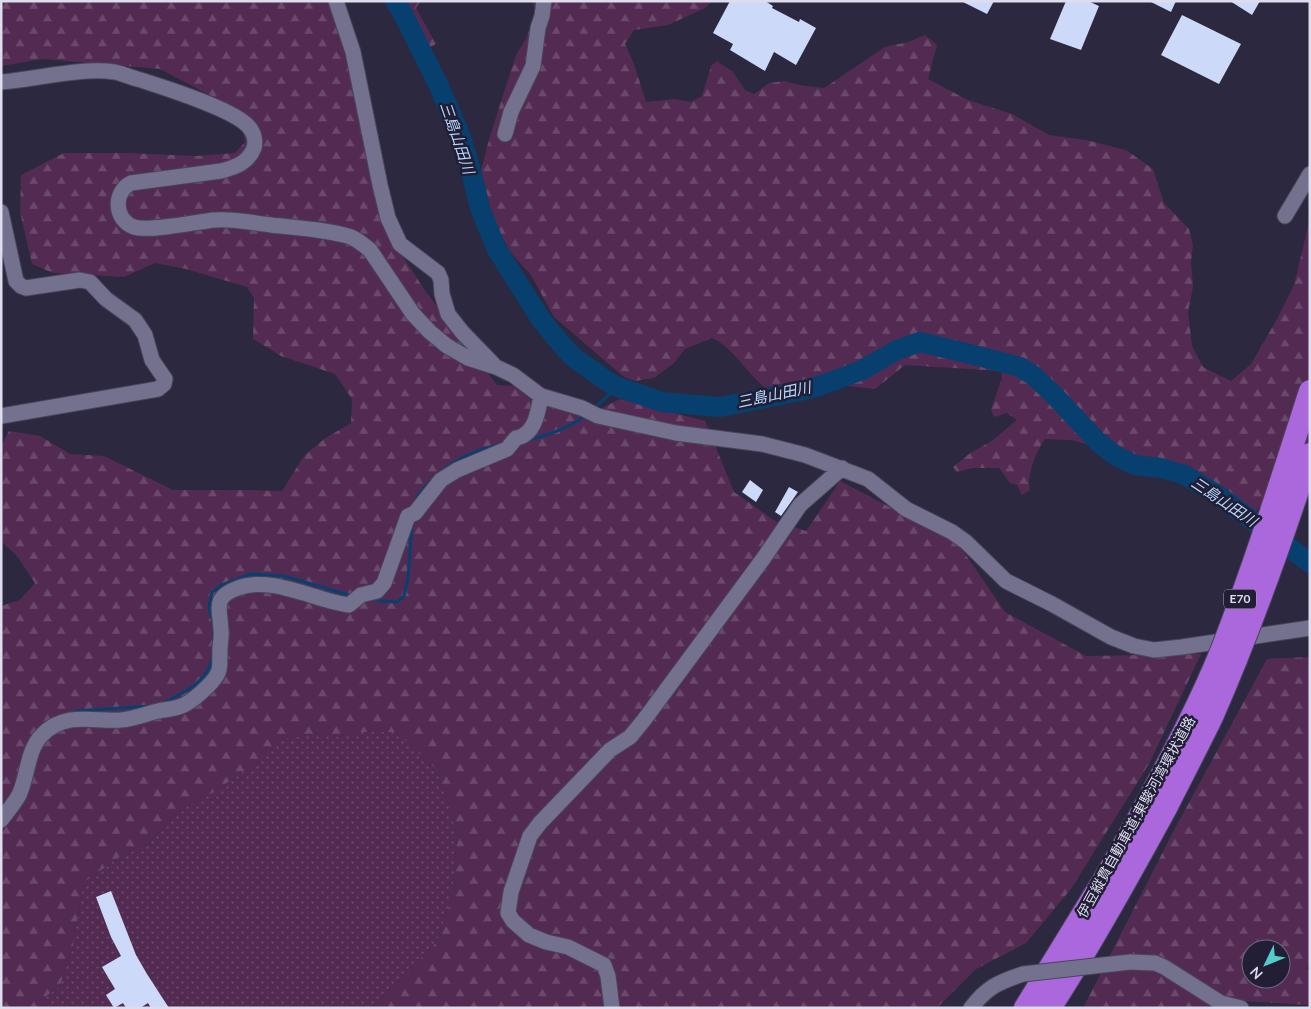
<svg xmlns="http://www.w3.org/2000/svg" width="1311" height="1009" font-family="Lato,'Noto Sans JP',sans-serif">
	<defs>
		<pattern id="grass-dots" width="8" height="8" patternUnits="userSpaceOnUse" patternTransform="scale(1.25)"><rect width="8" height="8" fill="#532b52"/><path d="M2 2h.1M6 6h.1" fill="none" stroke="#6b496b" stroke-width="1.8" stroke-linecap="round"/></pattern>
		<pattern id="forest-firs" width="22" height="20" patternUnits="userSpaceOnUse" patternTransform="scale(1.25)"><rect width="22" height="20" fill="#532b52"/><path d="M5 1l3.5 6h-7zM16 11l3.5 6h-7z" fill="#6b496b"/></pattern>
	</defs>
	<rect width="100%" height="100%" fill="#2b2840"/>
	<path fill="url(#grass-dots)" d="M359 732H396L436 769 451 811 457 838 452 897 436 943 371 1008H47L45 997 60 986 73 946 83 883 118 858 150 842 180 810 212 793 255 763 282 739 319 733 332 738Z"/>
	<path fill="url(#forest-firs)" fill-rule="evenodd" d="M1 1H343L384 228 426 292 497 385 546 388 600 409 620 399 705 421 734 492 775 521 806 531 840 481 957 542 1005 612 1086 656 1201 654 1150 762 1071 889 1026 943 976 969 937 1008H371L436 943 452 897 457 838 451 811 436 769 396 732H359L332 738 319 733 282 739 256 763 212 793 180 810 150 842 118 858 83 883 73 946 60 986 45 997 47 1008H1V606L20 600 35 583 17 556 1 541V446L9 431 40 436 70 454 104 456 173 490H250L282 491 304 456 324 439 351 423 352 399 335 374 281 356 253 339 254 298 247 287 186 269 155 263 124 277 53 273 32 264 20 212 21 175 64 153H127L196 156 235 153 245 142 238 110 160 69 43 59 1 66Z
		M399 1H421L416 8 436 44 425 50 413 22Z
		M532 1H712L705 8 668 25 634 30 625 44 634 64 646 102 675 99 691 102 702 96 711 66 717 61 733 72 745 90 754 94 769 83 785 81 799 85 824 88 885 47 908 42 925 35 937 45 928 79 968 100 1012 114 1049 135 1086 140 1126 150 1153 169 1164 203 1189 229 1193 245 1191 262 1193 287 1188 312 1192 346 1203 367 1231 381 1251 364 1277 319 1294 285 1310 218V452L1256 511 1245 505 1234 495 1208 488 1146 460 1071 440 1045 439C1037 449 1026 477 1030 490L1022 495 1017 485 1010 483 999 468H973L957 472 953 467 969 454 993 440 1017 420 1007 413 994 417 991 409 1002 378 1001 371 905 365 875 389 811 382 770 391C748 377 736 349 712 338L685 349 674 363 654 378 635 381 624 377 554 317 531 275 511 253 499 231 493 218 481 170 490 136 516 55 526 39 536 11Z
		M1310 657V964L1307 968 1310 972V1005L1241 1001 1234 1008H1083L1173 832 1267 659ZM1251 949H1281V979H1251Z"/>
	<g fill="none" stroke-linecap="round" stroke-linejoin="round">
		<path stroke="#07406f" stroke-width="3" d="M594 408 618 387
			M528 440C549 435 569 428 586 415
			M440 472C459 457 479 449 502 444
			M415 503 418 495 435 476
			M378 601 397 602 404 596 408 578 412 523
			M213 622 209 607 212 592 222 585 251 574 284 576 349 595
			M161 704C179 695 205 684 211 663 214 653 213 639 214 628
			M72 713 77 711 150 706"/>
		<path stroke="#07406f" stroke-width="20" d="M395 1 401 10 438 84 460 135 469 164 480 208 496 248 540 318 556 338 573 357 601 377 615 386 662 402 720 407 800 391 822 385 862 370 897 350 920 342 982 357 1020 367 1034 376 1053 394 1098 442 1116 456 1135 465 1161 468 1185 475 1219 496 1310 563"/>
	</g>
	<path fill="#cdd9f8" d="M730 1H765L773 6 772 8 799 22 800 19 816 28 796 65 774 52 765 71 730 50 733 44 713 33Z
		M961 1H994L987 14Z
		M1066 1H1088L1099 6 1081 50 1050 39Z
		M1149 1H1176L1171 12Z
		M1230 1H1260L1252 15Z
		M1182 15 1241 44 1219 84 1161 55Z
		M750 480 763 490 756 502 742 492Z
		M789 487 798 492 781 516 775 512Z
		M111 891 136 955 147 974 169 1008H151L148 1003 140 1008H126L123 1003 114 1008 106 995 115 989 102 967 121 956 111 937 96 897Z"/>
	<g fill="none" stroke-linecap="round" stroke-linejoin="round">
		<g stroke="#49455a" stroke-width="17">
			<path id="minor" d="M336 1 353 52 380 185 388 218 400 244 438 273 441 280 442 294 448 314 462 332 493 364
				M1 82C38 79 80 67 115 72 124 74 132 78 141 80 165 88 234 109 249 127 254 133 256 141 254 148 248 163 236 167 221 171L131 183C113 192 114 220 134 227 150 232 196 222 214 220 232 218 253 223 271 225 297 228 326 229 351 237 358 240 364 245 370 250L413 314 430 332 447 346 468 358 496 367 513 375 541 396 582 408 598 416 676 433 762 444 805 455 868 479 906 509 952 532 966 542 1006 581 1052 604 1111 637 1134 646 1154 650 1182 647 1310 628
				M505 134 511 112 533 66 538 28 542 16 544 1
				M1 212 16 281 21 286 26 288 80 280 90 282 106 299 135 320 145 335 152 360 165 379 164 384 158 389 1 416
				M1285 216 1310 174
				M1 820C7 812 14 804 19 795 28 776 27 750 42 735 65 711 93 722 121 720 133 719 146 714 158 711 167 709 176 709 184 705 192 701 201 693 208 686 223 671 219 668 220 649 220 643 222 636 221 630 220 608 212 597 238 588 271 575 316 601 349 605L361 595 377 591 384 583 408 516 415 513 441 480 457 470 507 449 516 438C535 435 538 412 541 396
				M1130 962 1155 963 1164 967 1221 1003 1241 1008
				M612 1008 608 976 604 965 568 947 546 942 529 935 513 921 508 913 511 892 530 836 540 823 610 750 630 737 644 720 763 559 800 505 842 468
				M971 1008C987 987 999 982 1023 974"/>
		</g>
		<g stroke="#49455a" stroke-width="24">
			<path id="highway" d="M1025 1008 1111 868 1149 799
				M1050 1008C1092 943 1129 876 1166 808"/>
		</g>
		<use href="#minor" stroke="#73718e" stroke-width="15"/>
		<use href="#highway" stroke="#aa68dc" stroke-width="22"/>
		<g stroke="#49455a" stroke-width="17" stroke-linecap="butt">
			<path id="minor-bridge" d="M1023 974 1130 962"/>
		</g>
		<g stroke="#49455a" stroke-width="24" stroke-linecap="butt">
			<path id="highway-bridge" d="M1149 799C1175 750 1201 701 1222 649 1255 564 1282 478 1310 391
				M1166 808C1181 778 1197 748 1212 717 1250 631 1281 543 1310 454"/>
		</g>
		<use href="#minor-bridge" stroke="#73718e" stroke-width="15"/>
		<use href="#highway-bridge" stroke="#aa68dc" stroke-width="22"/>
	</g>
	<g text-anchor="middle" stroke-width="5" stroke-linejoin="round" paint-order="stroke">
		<rect fill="#211e36" stroke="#a5a4b6" stroke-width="1" x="1224" y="589.5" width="32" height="19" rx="4"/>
		<g font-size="12" font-weight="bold" fill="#dedded">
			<text x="1240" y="603">E70</text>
		</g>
		<g font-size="14" fill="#dedded" stroke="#211e36">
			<text transform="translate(1136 817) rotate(-61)" y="5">伊豆縦貫自動車道;東駿河湾環状道路</text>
		</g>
		<g font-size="15" font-style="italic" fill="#b8dafd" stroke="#211e36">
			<text transform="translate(457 138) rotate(71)" y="5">三島山田川</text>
			<text transform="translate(774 395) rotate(-12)" y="5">三島山田川</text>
			<text transform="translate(1224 502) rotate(34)" y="5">三島山田川</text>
		</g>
	</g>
	<rect width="1311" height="1009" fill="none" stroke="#dedded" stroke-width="5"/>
	<g transform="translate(1266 964) rotate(227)"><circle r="24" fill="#211e36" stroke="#6d6a7f"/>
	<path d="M0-4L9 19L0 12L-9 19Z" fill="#53cdc9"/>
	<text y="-8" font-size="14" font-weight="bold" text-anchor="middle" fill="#dedded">N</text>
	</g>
</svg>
